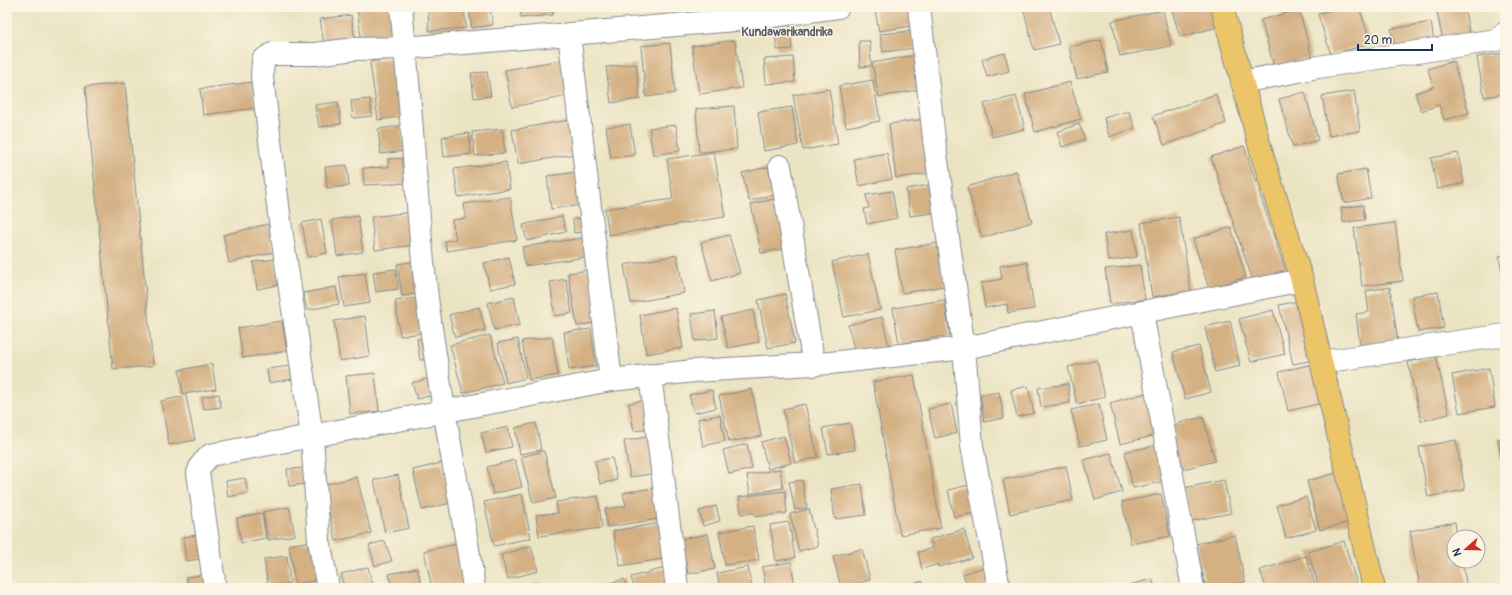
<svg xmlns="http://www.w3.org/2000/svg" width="1512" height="595" font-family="Pangolin,sans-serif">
	<rect width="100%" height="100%" fill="#fcf5e5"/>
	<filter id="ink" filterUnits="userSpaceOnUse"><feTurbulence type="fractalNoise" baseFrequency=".025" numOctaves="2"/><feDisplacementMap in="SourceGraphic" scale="8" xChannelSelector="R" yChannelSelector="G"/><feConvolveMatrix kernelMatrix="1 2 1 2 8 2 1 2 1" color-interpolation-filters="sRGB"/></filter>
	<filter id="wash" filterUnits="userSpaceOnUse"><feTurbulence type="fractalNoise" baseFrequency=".012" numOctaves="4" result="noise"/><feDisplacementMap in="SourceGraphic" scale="16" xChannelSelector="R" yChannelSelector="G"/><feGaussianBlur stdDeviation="0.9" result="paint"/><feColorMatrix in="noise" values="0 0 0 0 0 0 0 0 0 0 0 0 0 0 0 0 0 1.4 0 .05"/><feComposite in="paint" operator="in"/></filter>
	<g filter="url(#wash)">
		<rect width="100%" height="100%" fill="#ebe4c3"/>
		<g id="blocks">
			<path fill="#d4b083" d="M357 7H391L396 39 362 44Z
				M428 7H464L466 28 429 31Z
				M483 7H490L493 25 472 28 469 9Z
				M520 7H552L553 15 521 18Z
				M625 7H658V9L625 11Z
				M694 7H715V8L695 11Z
				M893 7H909L912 26 879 31 875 10Z
				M1023 7H1049L1059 44 1034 50Z
				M1171 7H1212L1218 27 1180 37Z
				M1339 7H1359L1371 43 1331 55 1318 14Z
				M1436 7H1464L1470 35 1443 41Z
				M1163 10 1171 46 1120 56 1112 21Z
				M1299 10 1312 57 1274 67 1261 20Z
				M351 15 355 40 324 45 320 19Z
				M1431 22 1434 41 1395 48 1391 29Z
				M790 24 792 49 777 50 774 25Z
				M913 31 915 48 883 52 880 34Z
				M735 40 742 88 699 94 692 46Z
				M1101 40 1108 72 1077 79 1069 47Z
				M859 41H870L871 66 860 67Z
				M670 43 675 93 646 97 641 46Z
				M1005 53 1009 71 987 77 982 59Z
				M1505 53V94L1484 97 1477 57Z
				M916 55 922 89 879 97 872 63Z
				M793 57 795 82 766 84 764 59Z
				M397 58 406 116 378 120 370 62Z
				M561 60 568 96 512 107 505 70Z
				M1453 61 1469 113 1444 120 1439 105 1421 111 1415 93 1433 87 1428 69Z
				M636 64 640 99 611 103 606 67Z
				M487 72 491 96 474 98 471 73Z
				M873 80 880 121 846 127 839 86Z
				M252 82 256 108 203 115 200 89Z
				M1070 82 1081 119 1035 132 1025 94Z
				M125 83 153 366 113 369 85 87Z
				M829 89 838 144 803 150 793 95Z
				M1354 91 1360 131 1329 136 1322 96Z
				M1305 92 1318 140 1293 147 1279 99Z
				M1216 94 1226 123 1164 145 1153 116Z
				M1016 96 1025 129 992 137 984 104Z
				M370 99 372 116 353 118 351 101Z
				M338 102 341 124 319 127 315 105Z
				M734 106 737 149 699 152 696 109Z
				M792 107 798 145 764 151 758 112Z
				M1129 111 1135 128 1109 137 1104 118Z
				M925 119 932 173 896 178 889 124Z
				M569 120 575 154 518 164 512 130Z
				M630 124 635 155 611 158 606 127Z
				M1079 124 1085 139 1062 147 1057 132Z
				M676 125 680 151 653 155 649 128Z
				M401 126 404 151 381 154 378 129Z
				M502 129 505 153 475 156 472 132Z
				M469 133 471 154 444 157 442 137Z
				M1244 146 1285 270 1253 281 1211 157Z
				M714 152 725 217 609 235 605 209 673 199 667 159Z
				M887 153 892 179 859 186 854 159Z
				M1458 153 1464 183 1437 189 1431 158Z
				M407 158 408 183 364 185 363 168 389 167 388 159Z
				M506 162 510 189 458 197 454 169Z
				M347 165 349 186 327 188 325 167Z
				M768 167 774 195 749 201 742 173Z
				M1366 169 1371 198 1344 203 1338 174Z
				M1016 171 1032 222 982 238 967 187Z
				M578 172 583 205 551 209 547 176Z
				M936 184 940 212 910 216 906 189Z
				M892 191 897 218 867 224 864 209 869 208 866 195Z
				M510 197 517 240 447 251 445 241 456 239 452 220 466 218 464 204Z
				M779 198 788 248 761 253 751 204Z
				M1363 205 1365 220 1343 222 1341 208Z
				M412 212 416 245 375 250 371 217Z
				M358 216 363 252 337 256 332 220Z
				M562 216 566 232 527 241 523 225Z
				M1179 217 1191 291 1152 297 1141 223Z
				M585 218 586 232 574 233 573 219Z
				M321 219 327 253 308 257 302 223Z
				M1395 223 1403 281 1362 286 1354 228Z
				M268 224 274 252 229 263 223 235Z
				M1231 227 1246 277 1209 289 1193 239Z
				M1133 230 1137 257 1108 261 1104 234Z
				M729 235 740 273 712 281 701 242Z
				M583 238 586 257 525 266 522 247Z
				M937 243 945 286 902 293 895 250Z
				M868 254 880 310 844 317 832 262Z
				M677 255 684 293 631 303 624 265Z
				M1505 255V283H1504L1499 256Z
				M509 257 515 284 490 289 484 263Z
				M275 259 279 285 257 289 253 262Z
				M418 261 423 293 402 296 397 264Z
				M1027 262 1034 309 1008 313 1007 304 985 308 981 283 1002 279 1000 266Z
				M1140 265 1145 299 1110 304 1105 269Z
				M396 269 398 289 376 292 373 272Z
				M589 270 598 322 577 326 568 273Z
				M365 273 370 303 344 307 339 277Z
				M566 279 572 313 555 316 550 282Z
				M336 287 339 304 307 310 303 293Z
				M1390 287 1398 342 1360 346 1356 314 1369 312 1366 291Z
				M1438 292 1444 328 1418 332 1412 296Z
				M785 294 795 343 768 348 758 300Z
				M424 297 429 332 400 336 395 301Z
				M514 297 520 325 494 330 488 303Z
				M944 300 950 335 899 344 893 308Z
				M1299 301 1313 360 1293 364 1279 305Z
				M479 307 485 330 455 337 449 315Z
				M676 308 683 348 646 354 640 315Z
				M753 310 759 342 728 348 721 317Z
				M1273 310 1285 354 1251 362 1239 319Z
				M715 311 718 338 695 341 691 314Z
				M365 316 370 356 340 361 334 321Z
				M882 317 889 346 855 353 848 325Z
				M282 321 287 351 243 358 238 328Z
				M1230 321 1240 366 1215 372 1205 327Z
				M591 329 596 366 569 370 564 332Z
				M490 335 503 383 463 393 450 345Z
				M430 337 433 359 420 360 417 339Z
				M552 337 558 375 529 380 522 341Z
				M518 339 526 378 506 383 498 343Z
				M1199 346 1211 392 1185 399 1173 352Z
				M1436 356 1449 414 1421 421 1408 362Z
				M1097 360 1105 397 1077 404 1068 367Z
				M1317 363 1326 402 1288 411 1279 372Z
				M212 364 216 389 183 394 179 370Z
				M290 366 292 379 269 383 267 369Z
				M1489 368 1495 407 1459 413 1452 375Z
				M375 373 379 411 350 414 346 376Z
				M914 375 941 528 900 535 873 382Z
				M434 377 438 394 417 399 412 383Z
				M1068 384 1070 403 1041 407 1038 388Z
				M1028 386 1034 413 1017 417 1011 390Z
				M752 389 761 436 729 442 719 396Z
				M712 390 716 408 694 413 689 395Z
				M999 392 1004 418 984 422 980 395Z
				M1146 393 1157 435 1120 444 1110 403Z
				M219 394 221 407 204 409 202 397Z
				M186 396 195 440 169 445 161 401Z
				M646 400 651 429 634 431 629 403Z
				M805 404 818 457 795 463 783 409Z
				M951 404 957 433 935 438 928 409Z
				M1099 404 1107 440 1080 446 1071 410Z
				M720 415 725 441 703 446 698 419Z
				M1203 417 1215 461 1176 471 1165 427Z
				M536 423 541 450 520 454 515 428Z
				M850 423 855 450 828 454 823 428Z
				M508 427 512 447 486 452 481 433Z
				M652 436 658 473 630 477 624 441Z
				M784 436 791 463 768 469 761 442Z
				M1505 438V477H1504L1498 439Z
				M1456 440 1465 490 1428 497 1419 447Z
				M747 444 752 469 729 474 723 450Z
				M1158 445 1165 481 1133 488 1125 452Z
				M544 451 556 498 533 503 521 457Z
				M1111 453 1122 492 1095 500 1084 460Z
				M612 458 617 480 600 484 595 461Z
				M515 460 522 487 493 494 487 467Z
				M442 463 451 503 422 510 413 470Z
				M1066 466 1073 500 1010 514 1003 480Z
				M306 468 307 484 289 486 287 469Z
				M780 469 783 488 750 494 747 475Z
				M1337 473 1350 522 1320 530 1307 481Z
				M398 475 409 528 385 533 374 480Z
				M357 477 371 533 336 541 323 485Z
				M245 478 248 493 228 497 226 481Z
				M802 480 807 508 795 510 789 482Z
				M1224 480 1231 513 1191 521 1184 488Z
				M862 484 866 515 835 519 831 489Z
				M973 484 979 512 954 517 948 490Z
				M659 487 664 518 607 527 605 509 626 506 623 493Z
				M785 491 787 513 755 517V513L741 514 739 497Z
				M522 494 531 538 494 546 484 502Z
				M1161 494 1170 536 1131 544 1122 502Z
				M598 496 602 528 539 536 536 515 558 513 556 502Z
				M1306 497 1316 530 1286 538 1277 505Z
				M716 506 720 521 703 526 699 511Z
				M289 507 295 535 268 540 263 512Z
				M809 509 818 546 799 551 790 514Z
				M262 513 266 538 241 543 237 518Z
				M789 522 795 558 776 561 770 525Z
				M1455 522 1457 537H1454V561H1462L1467 588H1420L1410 531Z
				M661 523 668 558 620 566 613 531Z
				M753 526 759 560 725 565 719 532Z
				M964 529 972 558 938 567V564L922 569 918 552 933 548 930 539Z
				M204 534 207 558 186 561 183 537Z
				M708 534 715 569 688 574 681 539Z
				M1235 535 1245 582 1217 588H1206L1196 544Z
				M318 540 324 579 295 584 289 545Z
				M385 541 392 561 375 566 369 545Z
				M1344 541 1358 588H1319L1308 552Z
				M462 543 471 583 449 588H432L424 551Z
				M531 546 538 571 508 579 501 555Z
				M862 549 870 580 841 587 833 556Z
				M287 556 290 583 268 586 264 559Z
				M1306 556 1316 588H1266L1260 570Z
				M791 562 795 587 766 588 762 567Z
				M987 566 994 588H968L963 574Z
				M368 567 374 588H344L341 574Z
				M748 567 752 588H720L717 573Z
				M417 568 422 588H392L389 574Z
				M665 568 671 588H634L631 577Z
				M210 574 212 588H188L186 577Z
				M624 579 627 588H596Z
				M1152 579 1155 588H1119Z
				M922 581 924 588H901Z
				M539 583 540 588H520Z"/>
		</g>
	</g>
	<g filter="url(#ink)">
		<use href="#blocks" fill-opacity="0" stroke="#838a90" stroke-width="1"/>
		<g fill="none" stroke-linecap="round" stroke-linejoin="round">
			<g stroke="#838a90" stroke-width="24">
				<path id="minor" d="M569 34 611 380
					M1242 82 1318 67 1496 40 1505 33
					M780 166 814 365
					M1142 313 1193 588
					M1322 362 1505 335
					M650 375 677 588
					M215 588 198 473 201 465 210 455 611 380 694 371 830 363 964 348 935 147 919 7
					M328 588 319 541 312 436 281 229 262 77 263 60 272 54H315L355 49 405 48 401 7
					M474 588C460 491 439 395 427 298 417 215 413 131 405 48L758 18 838 7
					M999 588 972 446 964 348 1302 280"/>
			</g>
			<g stroke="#838a90" stroke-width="24">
				<path id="major" d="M1222 7 1263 158 1302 280 1374 588"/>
			</g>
			<use href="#minor" stroke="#fff" stroke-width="22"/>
			<use href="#major" stroke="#edc569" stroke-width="22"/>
		</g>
	</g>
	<g text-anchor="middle" stroke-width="3" stroke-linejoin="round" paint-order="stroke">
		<g font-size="12" font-weight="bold" fill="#5c5c6b" stroke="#fcf5e5">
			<text x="787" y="36">Kundawarikandrika</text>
		</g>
	</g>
	<rect width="1512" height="595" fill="none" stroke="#fcf5e5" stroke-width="24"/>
	<g transform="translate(1466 549) rotate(250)"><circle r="19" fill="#fcf5e5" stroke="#a2a6af"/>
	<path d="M0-3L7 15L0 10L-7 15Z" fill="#c8321e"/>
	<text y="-6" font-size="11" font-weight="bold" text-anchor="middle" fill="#1b2f5e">N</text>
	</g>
	<path d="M1358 44v6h74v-6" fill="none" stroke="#1b2f5e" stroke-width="2"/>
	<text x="1364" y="44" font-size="12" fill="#1b2f5e" stroke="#fcf5e5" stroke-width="3" paint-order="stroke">20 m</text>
</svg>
